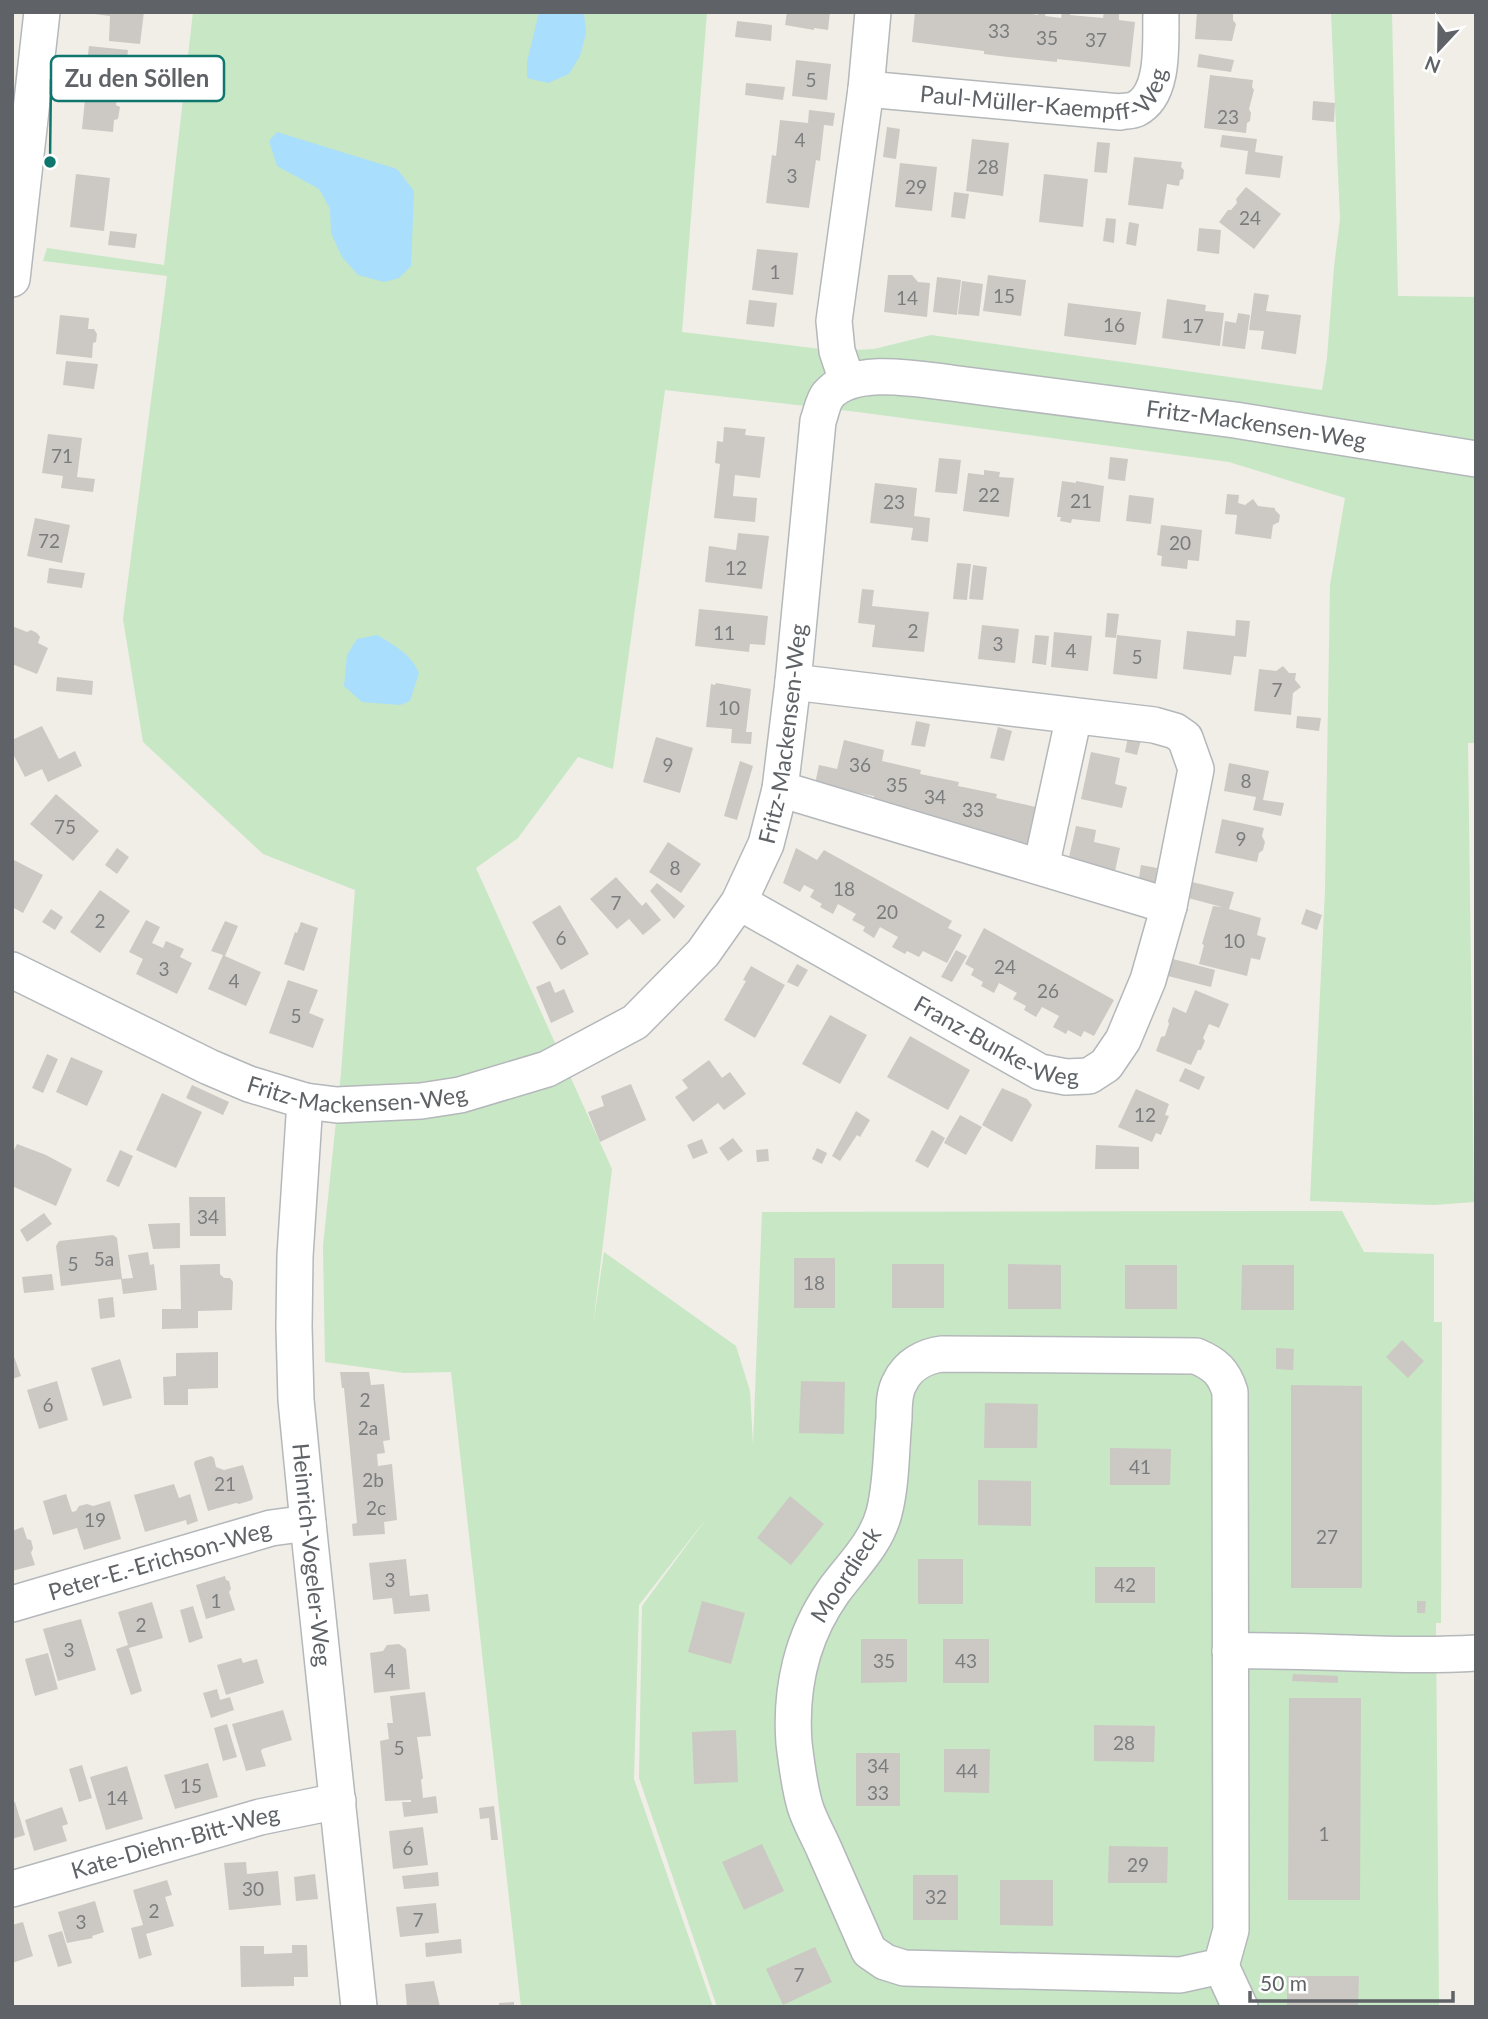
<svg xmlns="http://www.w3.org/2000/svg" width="1488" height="2019" font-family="Lato,sans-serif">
	<rect width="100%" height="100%" fill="#f0eee7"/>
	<path fill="#c7e7c5" d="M193 12H707L682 332 837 351 874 349 931 335 1322 390 1327 358 1334 267 1340 219 1331 12H1392L1398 296 1476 297V743H1468L1474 1202 1434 1205 1310 1201 1325 891 1330 585 1345 498 1229 462 858 412 665 390 613 769 578 757 518 838 476 868 612 1169 593 1326 604 1252 736 1346 750 1391 753 1445 762 1212 1342 1211 1364 1252 1434 1254V1322H1442L1441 1623H1436L1439 2007H717L639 1778 642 1606 709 1515 639 1605 634 1779 713 2007H521L451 1372 404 1373 325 1362 323 1246 341 1073 355 890 263 854 143 742 123 619 167 276 43 261 47 248 164 265Z"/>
	<path fill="#aadefd" d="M539 12H584L586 33 580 56 569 74 548 83 527 78V62Z
		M277 132 397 169 414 191 411 266 399 278 384 282 358 275 342 257 331 233 330 209 319 189 277 166 269 141Z
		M377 635C394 645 411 654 419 673L410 701 400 705 362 702 344 686 347 655 357 639Z"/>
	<path fill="#ccc9c4" d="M95 12H144L140 44 109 41 110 16 95 14Z
		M787 12H830L828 30 814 28V30L785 25Z
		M915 12H1021L1038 15V12H1046L1045 16 1061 18 1062 12H1070V15L1103 18 1104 12H1119V20L1135 22 1130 67 1057 59V62L1008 57 984 54V51L912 42Z
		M1197 12 1233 13V20L1236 24 1232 41 1195 39Z
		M737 21 772 25 771 41 735 37Z
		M89 46 128 50 125 76 86 72Z
		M1199 54 1234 60 1231 72 1197 67Z
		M796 60 831 64 827 100 792 96Z
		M1210 75 1253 80 1252 87 1254 90 1249 109 1251 113 1250 121 1247 123 1246 133 1204 128Z
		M746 83 785 87 783 100 745 95Z
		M86 89 117 92 116 105 120 107 118 119 114 120 113 132 82 129Z
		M1313 101 1335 103 1334 122 1312 120Z
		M809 110 835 113 833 126 824 125 820 161 816 160 809 208 766 203 772 155 776 156 780 120 808 123Z
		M887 127 900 129 896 159 883 157Z
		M1222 135 1257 139 1255 152 1283 156 1280 178 1245 174 1248 151 1220 147Z
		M972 139 1009 143 1003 196 966 191Z
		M1097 142 1110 143 1107 173 1094 172Z
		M1134 157 1182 162 1181 167 1184 170 1183 179 1180 180 1179 186 1167 184 1163 209 1128 205Z
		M900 163 937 167 932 211 895 207Z
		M76 174 110 178 104 231 70 227Z
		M1044 174 1088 179 1083 227 1039 222Z
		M1246 187 1281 214 1254 249 1219 222 1228 210H1231L1237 203 1236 199Z
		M954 192 969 194 965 219 951 217Z
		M1106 218 1116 219 1114 243 1103 241Z
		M1129 222 1139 224 1136 246 1126 244Z
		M1199 228 1221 230 1219 254 1197 251Z
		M110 231 137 234 135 248 108 245Z
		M757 249 798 253 793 295 752 290Z
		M888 275H912L918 282 930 283 927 317 884 312Z
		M988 275 1026 280 1021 316 983 311Z
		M937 277 961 280 957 315 933 312Z
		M962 281 983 284 979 316 958 314Z
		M1254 293 1269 295 1266 311 1301 315 1296 354 1261 349 1264 331 1249 330Z
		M1167 299 1206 305 1205 311 1224 313 1220 346 1162 338Z
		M749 300 777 303 774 327 746 324Z
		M1068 303 1141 312 1136 345 1064 336Z
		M1238 313 1250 315 1245 349 1222 346 1225 321 1236 323Z
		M60 315 89 318 88 329H94L97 334 96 342 93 343 92 358 56 354Z
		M66 361 98 364 94 389 63 385Z
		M724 427 746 429 745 435 765 437 760 478 735 475 733 496 757 498 755 522 714 518 720 464 715 463 717 441 723 442Z
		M48 434 82 438 77 477 95 479 93 492 61 488 63 476 42 473Z
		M1110 457 1128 459 1125 481 1108 479Z
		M939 458 961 460 957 494 935 492Z
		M984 470 1000 472 999 477 1014 478 1009 517 963 511 968 473 984 475Z
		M1062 481 1076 483V481L1104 486 1100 522 1072 519 1071 523 1060 521 1061 517H1057Z
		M875 483 917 488 914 516 930 518 928 542 911 540 913 528 870 523Z
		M1227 494 1239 495 1238 503 1245 505 1253 499 1258 506 1275 508V510L1280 515 1279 522 1273 525 1271 539 1235 534 1237 515 1225 514Z
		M1129 495 1154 498 1151 524 1126 521Z
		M35 518 70 525 62 563 27 556Z
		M1161 525 1202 530 1199 561 1188 560 1187 569 1161 566 1162 556 1157 555Z
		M738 533 769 536 762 589 705 582 709 546 736 550Z
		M957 563 971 564 967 600 953 599Z
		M973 565 987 567 983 600 969 599Z
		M49 568 85 573 82 588 47 583Z
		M862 589 874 590 872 606 929 612 924 652 872 647 875 625 858 623Z
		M699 609 768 616 765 645 750 644 749 652 695 646Z
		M1107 613 1119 614 1116 638 1105 637Z
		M1236 620 1250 621 1246 657 1234 656 1231 675 1183 669 1187 631 1235 636Z
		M982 625 1019 629 1015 663 978 659Z
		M12 626 27 632 31 630 37 633 40 637 38 643 48 648 37 674 12 664Z
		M1054 632 1092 636 1088 671 1051 667Z
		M1035 635 1049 636 1046 665 1032 663Z
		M1117 635 1161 640 1157 679 1113 674Z
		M1283 666 1289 673H1296L1295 680 1301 687 1293 693 1291 715 1254 711 1259 669 1276 671Z
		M57 677 93 681 92 695 56 691Z
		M716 683 751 689 746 732H752L751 744 731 743 732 729 706 727 711 684 715 685Z
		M1297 716 1321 718 1319 731 1296 728Z
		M916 721 930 724 925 747 911 745Z
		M42 726 59 759 75 751 82 766 48 782 42 769 25 777 12 752V740Z
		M998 727 1012 731 1004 761 990 758Z
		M656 737 693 748 680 793 643 782Z
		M1128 737 1141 740 1137 755 1125 752Z
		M844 740 884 750 882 761 921 770 920 774 959 782 958 786 997 794 996 798 1036 807 1031 824 1043 827 1037 855 950 825V822L912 812 913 809 874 800V796L815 784 819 765 837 769Z
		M1091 752 1120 758 1115 784 1127 787 1122 808 1081 799Z
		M740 761 753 766 737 820 724 816Z
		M1229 763 1269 771 1263 800 1284 803 1281 816 1253 810 1256 797 1224 791Z
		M56 794 99 831 73 861 30 824Z
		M1222 819 1264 828 1262 836 1265 842 1263 850 1259 853 1257 862 1215 853Z
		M1076 826 1096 830 1094 842 1120 848 1114 876 1067 866Z
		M668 842 701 864 681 893 649 872Z
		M117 848 129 857 117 874 105 865Z
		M796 848 817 860 824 850 952 921 948 928 962 935 947 963 923 951 919 957 907 951 905 954 892 947 898 937 880 927 874 938 863 931 865 927 852 920 856 914 838 904 833 914 820 907 822 904 810 897 814 890 804 885 800 892 783 883Z
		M12 859 43 875 23 913 12 907Z
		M1141 865 1157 868 1153 894 1119 874 1139 878Z
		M616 877 642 906 646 902 661 920 643 935 629 919 617 929 590 899Z
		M1192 882 1234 892 1229 909 1261 918 1257 935 1266 938 1260 960 1251 958 1247 976 1199 964 1204 945 1202 944 1213 906 1222 907 1188 898Z
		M657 883 685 906 674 919 650 891Z
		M100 890 130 911 100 953 70 932Z
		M560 905 589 954 561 970 532 922Z
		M51 909 63 917 55 930 42 922Z
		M1306 909 1322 915 1317 930 1301 924Z
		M146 920 160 927 152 943 163 948 166 941 184 949 180 957 192 963 177 994 136 974 143 959 129 952Z
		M225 921 238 926 225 956 261 972 246 1006 208 989 223 955 211 951Z
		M301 922 318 928 304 971 284 964 295 932 297 933Z
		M984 928 1114 1000 1094 1036 1084 1031 1081 1037 1068 1030 1066 1034 1053 1027 1059 1016 1042 1007 1036 1017 1024 1010 1026 1006 1013 999 1017 993 999 983 994 993 981 986 983 982 971 975 974 969 965 964Z
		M956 950 967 956 952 982 941 977Z
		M1173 959 1215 970 1211 987 1168 976Z
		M797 964 808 970 798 987 787 982Z
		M751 966 785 985 755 1038 724 1020 746 981 743 980Z
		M288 980 318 990 309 1013 324 1019 313 1048 269 1033Z
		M550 981 555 993 564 989 574 1012 551 1023 536 987Z
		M1195 990 1229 1004 1219 1028 1209 1024 1203 1038 1205 1041 1201 1050H1198L1191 1065 1156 1051 1161 1037 1165 1036 1169 1024 1168 1021 1173 1007 1186 1013Z
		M830 1015 867 1035 840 1084 802 1064Z
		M910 1036 970 1070 948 1110 887 1077Z
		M47 1054 58 1059 43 1093 32 1088Z
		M71 1057 103 1071 87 1106 56 1092Z
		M709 1060 722 1078 730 1072 746 1094 724 1110 718 1103 693 1122 675 1097 688 1088 682 1080Z
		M1185 1068 1205 1077 1199 1090 1179 1081Z
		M631 1084 646 1120 600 1142 588 1112 604 1106 601 1096Z
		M192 1085 229 1102 223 1115 186 1098Z
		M1002 1088 1027 1099 1032 1105 1012 1142 982 1125Z
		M1136 1089 1169 1104 1165 1115 1169 1116 1161 1135 1156 1133 1152 1142 1118 1127Z
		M162 1093 202 1112 176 1168 136 1150Z
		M856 1111 870 1120 860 1137 857 1135 840 1161 832 1156Z
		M960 1115 982 1127 966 1155 944 1143Z
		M932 1130 945 1138 928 1168 915 1161Z
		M733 1138 743 1151 728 1161 719 1148Z
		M702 1139 708 1153 693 1159 687 1145Z
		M17 1144 46 1155 72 1169 56 1206 12 1186V1154Z
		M1096 1145 1139 1147V1169H1095Z
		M817 1148 827 1153 822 1164 812 1159Z
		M768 1149 769 1161 757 1162 756 1150Z
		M120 1150 133 1156 119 1187 106 1181Z
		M189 1197H225L226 1236H190Z
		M44 1213 52 1224 27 1242 20 1230Z
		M180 1223V1248L153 1249 148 1224Z
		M113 1235 117 1238 122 1279 61 1286 56 1246 59 1241Z
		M148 1252 150 1265 154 1264 157 1290 123 1294 121 1279 133 1278 128 1255Z
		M794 1258H835V1308H794Z
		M220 1264V1274L224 1278H230L233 1282 232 1310 198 1311V1328L162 1329V1309H181L180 1265Z
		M892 1264H944V1308H892Z
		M1008 1264 1061 1265V1309H1008Z
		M1125 1265H1177V1309H1125Z
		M1242 1265H1294V1310H1241Z
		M52 1274 54 1290 24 1293 22 1277Z
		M113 1297 115 1317 100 1319 98 1299Z
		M1402 1340 1424 1361 1408 1378 1386 1357Z
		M1276 1348 1294 1349 1293 1370 1276 1369Z
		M12 1351 21 1376 12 1379Z
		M218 1352V1388L188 1389V1405H164L163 1377 176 1376V1353Z
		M120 1359 132 1398 103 1406 91 1368Z
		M340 1372H369L371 1385 384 1384 390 1440 383 1441 385 1453 377 1454 378 1466 392 1464 397 1520 384 1522 385 1534 353 1536 352 1524 357 1523 344 1388H342Z
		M57 1381 68 1420 39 1429 27 1390Z
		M801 1381 845 1382 844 1434 799 1433Z
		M1291 1385 1362 1386V1588H1291Z
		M985 1403 1038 1404 1037 1448H984Z
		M1110 1448 1171 1449 1170 1485H1110Z
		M211 1456 214 1458 216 1467 224 1470 243 1465 253 1497 252 1500 239 1504 236 1503 208 1511 194 1464 195 1461Z
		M978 1480 1031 1481V1526L978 1525Z
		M174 1484 179 1498 190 1494 198 1521 187 1525 186 1520 145 1532 134 1495Z
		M66 1494 72 1512 76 1511 79 1506 87 1504 93 1506 110 1501 121 1539 84 1550 77 1528 53 1535 43 1501Z
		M790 1496 824 1524 791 1565 757 1538Z
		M23 1527 27 1539 31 1540 33 1548 31 1553 35 1565 12 1571V1531Z
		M406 1559 410 1596 428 1594 430 1611 394 1614 392 1598 373 1600 369 1563Z
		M918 1559H963V1604H918Z
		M1095 1567H1155V1603H1095Z
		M225 1576 226 1580 229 1581 231 1589 229 1592 235 1610 206 1619 196 1585Z
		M702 1601 745 1613 731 1664 688 1652Z
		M1417 1601H1426L1425 1613H1417Z
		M152 1602 163 1638 129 1648 142 1691 131 1695 116 1649 128 1645 118 1612Z
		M193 1606 203 1638 189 1643 180 1610Z
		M81 1619 96 1670 58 1681 43 1629Z
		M861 1639H907V1682L861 1683Z
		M943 1639H989V1683H943Z
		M399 1644 406 1649 410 1689 374 1693 370 1653 383 1651 387 1645Z
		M48 1653 58 1689 35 1696 25 1659Z
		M241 1658 243 1663 257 1659 264 1683 226 1695 217 1665Z
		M1293 1674 1338 1676V1683L1292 1681Z
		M217 1689 220 1700 230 1697 234 1710 211 1718 203 1693Z
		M425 1692 431 1736 417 1737 423 1778 421 1780 423 1798 436 1796 438 1813 404 1817 402 1802H411V1800L385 1801 380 1741 389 1739 387 1723H393L390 1696Z
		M1289 1698H1361L1360 1900H1288Z
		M283 1710 292 1740 262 1749 261 1751 266 1766 246 1771 232 1724Z
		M227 1724 237 1757 223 1761 214 1728Z
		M1094 1725 1155 1726 1154 1762 1094 1761Z
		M736 1730 738 1782 694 1784 692 1732Z
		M944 1749H990L989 1793 944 1792Z
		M856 1753H900V1806H856Z
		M208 1763 218 1797 175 1809 164 1775Z
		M82 1765 92 1798 79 1802 69 1769Z
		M127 1766 143 1819 106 1830 90 1777Z
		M12 1802H15L25 1835 12 1839Z
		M494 1806 498 1840H491L489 1818 480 1819 479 1808Z
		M62 1807 68 1824 62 1826 67 1841 34 1851 25 1820Z
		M423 1827 428 1865 393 1869 389 1831Z
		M762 1844 784 1891 744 1910 722 1862Z
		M1109 1846 1168 1847 1167 1883H1108Z
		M246 1862 247 1874 278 1871 281 1905 229 1910 224 1863Z
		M438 1872 439 1886 404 1889 402 1876Z
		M315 1874 318 1899 296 1901 294 1877Z
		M913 1875H958V1920H913Z
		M167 1880 172 1895 165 1897 174 1926 146 1934 152 1955 139 1959 131 1928 143 1925 133 1890Z
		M1000 1880H1053V1926L1000 1925Z
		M95 1901 104 1932 92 1936 93 1938 67 1943 58 1912Z
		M436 1903 439 1933 400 1937 396 1907Z
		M23 1922 33 1956 12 1963V1925Z
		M62 1931 72 1963 58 1967 48 1935Z
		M461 1939 462 1953 426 1957 425 1943Z
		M292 1945H307L308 1977H294V1986L241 1987 240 1946H264V1954L292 1953Z
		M815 1947 832 1982 783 2005 766 1969Z
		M1287 1976H1359L1358 2007H1287Z
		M434 1981 440 2007H407L405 1984Z
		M514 2002V2007H499V2003Z"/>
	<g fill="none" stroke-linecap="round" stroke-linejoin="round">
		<g stroke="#b4b8bb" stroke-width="38">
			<g id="minor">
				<path id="s1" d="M866 89 1120 112C1125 111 1132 111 1136 109 1166 94 1160 40 1161 12"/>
				<path d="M12 279 42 12"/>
				<path d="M847 381 837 351 834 321 866 89 873 12"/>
				<path d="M780 789 1169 906"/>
				<path d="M1041 867 1074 716"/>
				<path id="s2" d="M739 902 1040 1072 1066 1077 1089 1076 1106 1065 1123 1040 1148 980 1169 906 1196 769 1185 738 1175 731 1154 725 793 682"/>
				<path id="s3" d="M12 970 209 1067 249 1084 305 1101 337 1105 421 1101 460 1095 547 1069 635 1022 703 953 739 902 766 844 780 789 793 682 818 421C821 413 823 401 828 395 852 366 918 379 951 383L1235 420 1476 459"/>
				<path id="s4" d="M305 1101 295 1256 294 1327 296 1400 308 1523 359 2007"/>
				<path d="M942 1354 1196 1356C1215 1364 1224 1372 1230 1392L1231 1930 1221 1966 1180 1975 904 1968 885 1962 869 1951C854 1917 839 1883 824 1849 818 1835 809 1820 805 1806 800 1789 796 1760 794 1743 790 1689 802 1636 833 1592 851 1567 876 1544 884 1513 892 1482 891 1449 894 1418 894 1406 894 1392 900 1382 908 1365 925 1356 942 1354Z"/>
				<path id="s5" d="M12 1604 271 1528 308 1523"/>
				<path d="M1230 1651C1312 1649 1394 1658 1476 1653"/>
				<path id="s6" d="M12 1889 260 1817 338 1801"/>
				<path d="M1221 1966 1240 2007"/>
			</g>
		</g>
		<use href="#minor" stroke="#fff" stroke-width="35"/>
	</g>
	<g text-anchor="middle" stroke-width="6" stroke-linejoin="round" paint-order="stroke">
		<g font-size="19" fill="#7a7c7e">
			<text x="999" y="38">33</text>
			<text x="1047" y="45">35</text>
			<text x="1096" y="47">37</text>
			<text x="811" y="87">5</text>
			<text x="1228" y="124">23</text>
			<text x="800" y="147">4</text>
			<text x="988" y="174">28</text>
			<text x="792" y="183">3</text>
			<text x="916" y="194">29</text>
			<text x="1250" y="225">24</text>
			<text x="775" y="279">1</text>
			<text x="1004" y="303">15</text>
			<text x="907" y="305">14</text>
			<text x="1114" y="332">16</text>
			<text x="1193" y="333">17</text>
			<text x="62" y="463">71</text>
			<text x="989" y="502">22</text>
			<text x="1081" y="508">21</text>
			<text x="894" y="509">23</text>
			<text x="49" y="548">72</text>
			<text x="1180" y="550">20</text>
			<text x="736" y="575">12</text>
			<text x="913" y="638">2</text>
			<text x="724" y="640">11</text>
			<text x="998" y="651">3</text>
			<text x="1071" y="658">4</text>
			<text x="1137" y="664">5</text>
			<text x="1277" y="697">7</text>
			<text x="729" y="715">10</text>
			<text x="668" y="772">9</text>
			<text x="860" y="772">36</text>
			<text x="1246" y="788">8</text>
			<text x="897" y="792">35</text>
			<text x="935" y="804">34</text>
			<text x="973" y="817">33</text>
			<text x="65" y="834">75</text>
			<text x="1241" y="846">9</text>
			<text x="675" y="875">8</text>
			<text x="844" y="896">18</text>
			<text x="616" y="910">7</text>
			<text x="887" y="919">20</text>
			<text x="100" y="928">2</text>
			<text x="561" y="945">6</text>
			<text x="1234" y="948">10</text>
			<text x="1005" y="974">24</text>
			<text x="164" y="976">3</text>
			<text x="234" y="988">4</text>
			<text x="1048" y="998">26</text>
			<text x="296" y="1023">5</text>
			<text x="1145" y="1122">12</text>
			<text x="208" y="1224">34</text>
			<text x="104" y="1266">5a</text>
			<text x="73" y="1271">5</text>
			<text x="814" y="1290">18</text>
			<text x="365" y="1407">2</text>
			<text x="48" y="1412">6</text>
			<text x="368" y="1435">2a</text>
			<text x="1140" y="1474">41</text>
			<text x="373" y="1487">2b</text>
			<text x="225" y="1491">21</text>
			<text x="376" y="1515">2c</text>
			<text x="95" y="1527">19</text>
			<text x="1327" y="1544">27</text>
			<text x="390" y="1587">3</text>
			<text x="1125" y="1592">42</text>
			<text x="216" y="1608">1</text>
			<text x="141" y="1632">2</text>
			<text x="69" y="1657">3</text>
			<text x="884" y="1668">35</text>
			<text x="966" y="1668">43</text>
			<text x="390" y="1678">4</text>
			<text x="1124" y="1750">28</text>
			<text x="399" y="1755">5</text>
			<text x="878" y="1773">34</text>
			<text x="967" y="1778">44</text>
			<text x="191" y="1793">15</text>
			<text x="878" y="1800">33</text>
			<text x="117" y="1805">14</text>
			<text x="1324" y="1841">1</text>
			<text x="408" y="1855">6</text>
			<text x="1138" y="1872">29</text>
			<text x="253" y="1896">30</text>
			<text x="936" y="1904">32</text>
			<text x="154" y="1918">2</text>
			<text x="418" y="1927">7</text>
			<text x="81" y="1929">3</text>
			<text x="799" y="1982">7</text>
		</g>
		<g font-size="23" fill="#5f6367" stroke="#fff">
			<text dy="8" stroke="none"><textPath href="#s1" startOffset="187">Paul-Müller-Kaempff-Weg</textPath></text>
			<text dy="8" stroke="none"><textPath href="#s3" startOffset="1782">Fritz-Mackensen-Weg</textPath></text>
			<text dy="8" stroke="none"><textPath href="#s3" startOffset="1003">Fritz-Mackensen-Weg</textPath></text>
			<text dy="8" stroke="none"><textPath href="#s2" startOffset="294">Franz-Bunke-Weg</textPath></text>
			<text dy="8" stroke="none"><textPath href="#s3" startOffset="373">Fritz-Mackensen-Weg</textPath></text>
			<text dy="8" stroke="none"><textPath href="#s4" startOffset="455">Heinrich-Vogeler-Weg</textPath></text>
			<text dy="8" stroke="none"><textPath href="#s5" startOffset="154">Peter-E.-Erichson-Weg</textPath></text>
			<text transform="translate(846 1575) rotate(-57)" y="8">Moordieck</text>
			<text dy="8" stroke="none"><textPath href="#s6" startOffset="170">Kate-Diehn-Bitt-Weg</textPath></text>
		</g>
	</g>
	<path fill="none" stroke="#0f766e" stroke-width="2.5" d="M50 162L51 79"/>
	<circle fill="#0f766e" stroke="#fff" stroke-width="2.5" cx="50" cy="162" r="7"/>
	<rect fill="#fff" stroke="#0f766e" stroke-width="2.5" x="51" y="56" width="173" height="45" rx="7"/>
	<g font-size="24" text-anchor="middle" font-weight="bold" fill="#5f6367">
		<text x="137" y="87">Zu den Söllen</text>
	</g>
	<rect width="1488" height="2019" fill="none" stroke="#5f6367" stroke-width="28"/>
	<g transform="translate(1439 49) rotate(202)" stroke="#ffffff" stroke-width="5" paint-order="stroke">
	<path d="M0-5L12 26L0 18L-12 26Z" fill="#5f6367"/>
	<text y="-10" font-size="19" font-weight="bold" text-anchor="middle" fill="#5f6367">N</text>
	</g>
	<path d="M1250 1991v10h203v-10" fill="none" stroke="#5f6367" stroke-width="3.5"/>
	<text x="1260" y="1991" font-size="21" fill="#5f6367" stroke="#ffffff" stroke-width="5" paint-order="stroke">50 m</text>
</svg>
